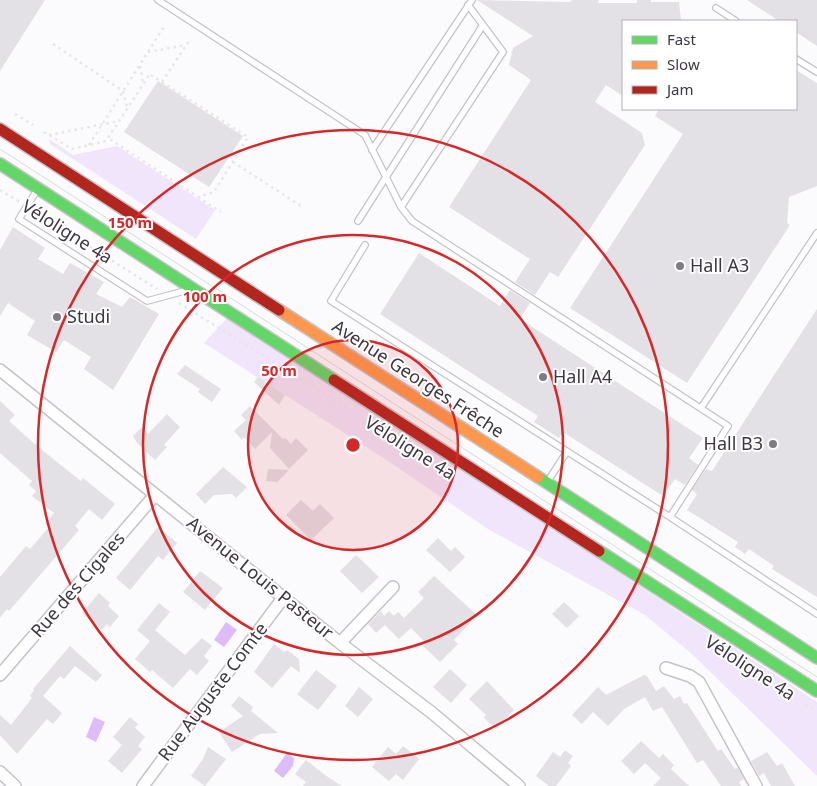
<svg xmlns="http://www.w3.org/2000/svg" width="817" height="786" font-family="'Noto Sans',sans-serif">
	<rect width="100%" height="100%" fill="#fbfafd"/>
	<path fill="#f0e5fa" d="M49 139 73 155 117 146 215 210 196 239 50 144Z
		M228 317 817 702V776L692 654 645 615 488 529 385 459 204 343Z"/>
	<path fill="#dcbdf7" d="M226 622 237 630 224 647 214 640Z
		M94 717 105 722 96 742 86 737Z
		M287 753 294 758 293 766 283 778 274 771Z"/>
	<path fill="#e3e0e6" d="M0 0H45L0 71Z
		M477 0 570 2 572 0H599L598 3H637V0H651V2H679L681 21H623V96L606 85 595 102 642 133 645 145 558 277 550 272 535 295 515 282 530 259 449 207 531 80 509 65 513 48 533 36Z
		M747 0H817V46L796 32V21H779Z
		M796 70 817 83V186L789 197 787 223 790 225 687 383 570 308 683 134 655 116 659 109H796Z
		M158 81 243 136 209 187 124 132Z
		M13 227 45 248 38 259 63 274 70 263 104 282 96 294 122 307 130 297 159 314 113 390 84 369 91 357 64 340 56 352 27 335 35 321 8 303 0 316V250Z
		M419 253 500 306 510 290 530 303 520 319 703 438 689 458 698 465 685 485 675 479 663 496 563 432 559 438 534 422 538 416 380 314Z
		M817 309V597L772 569 774 566 749 549 745 554 735 547 738 542 687 510 697 494 692 490 706 469 712 471Z
		M185 365 221 389 212 402 198 392 200 389 177 374Z
		M258 377 285 395 279 405 254 382Z
		M0 401 15 415 9 421 37 446 81 481 83 478 115 504 102 520 89 509 75 526 79 530 9 611 7 609 0 618V577L26 546 30 549 49 527 45 524 54 513 32 496 36 491 29 485 32 481 0 453Z
		M250 406 283 439 285 438 291 444 296 438 308 450 289 469 270 448 272 432 255 449 244 437 242 440 234 431 246 420 241 415Z
		M167 414 180 427 164 445 167 447 155 460 137 443 133 436 142 427 148 434Z
		M223 467 247 487 236 498 232 494 214 495 205 504 196 494Z
		M268 469 289 470 277 482 266 481Z
		M301 500 313 511 320 504 334 518 311 540 286 515Z
		M158 527 177 543 163 560 158 556 130 590 116 578Z
		M438 538 451 551 455 547 465 557 450 572 426 550Z
		M356 555 379 577 362 593 340 571Z
		M200 571 223 588 205 610 183 592Z
		M434 576 477 615 454 640 458 644 440 662 423 646 426 643 411 628 399 639 385 625 376 633 368 624 381 611 384 616 389 611 394 616 398 612 404 618 424 598 418 592Z
		M99 593 110 603 108 606 119 616 110 627 107 624 102 630 82 613Z
		M564 602 579 616 567 628 552 614Z
		M159 603 170 612 155 630 169 642 185 655 202 638 212 646 204 656 209 661 197 675 190 669 173 688 152 670 150 672 135 659 150 641 137 630Z
		M274 644 284 652 287 650 299 659 300 673 291 666 272 688 254 672Z
		M70 646 102 675 96 682 75 666 64 679 60 676 43 696 62 713 53 724 47 719 17 754 0 735V715L11 725 32 698 30 696 34 690 33 689Z
		M450 669 467 685 451 703 433 687Z
		M316 670 337 686 318 710 297 694Z
		M644 675 647 676 656 691 664 686 674 699 680 696 684 704 687 703 718 751 721 749 735 769 738 768 744 779 739 782 741 786H721L703 760 697 763 662 707 653 711 645 697 624 709 608 726 593 712 582 724 572 715 598 687 606 695Z
		M487 681 514 710 496 729 484 718 486 715 469 699Z
		M359 687 373 699 358 717 345 706Z
		M239 696 253 707 251 711 278 733 260 734 232 752 219 732 243 716 231 706Z
		M130 717 138 724 135 728 145 737 138 746 142 749 122 773 108 761 122 745 113 737Z
		M641 741 659 758 663 754 674 765 671 769 689 786H653L661 778 645 763 634 774 621 761Z
		M403 746 419 759 403 780 396 774 389 781 372 767 388 747 396 754Z
		M208 747 226 759 205 786 191 776 203 759Z
		M565 750 573 756 568 763 571 766 556 786H549L536 776 553 752 560 757Z
		M767 752 777 766 782 763 795 786H771L764 773 759 776 751 761Z
		M306 760 325 775 342 786H303L306 782 295 774Z"/>
	<g fill="none" stroke-linecap="round" stroke-linejoin="round">
		<g stroke="#c5c2c8" stroke-width="8">
			<path id="lane" d="M158 0 365 135 401 207 412 221 728 426 670 517 331 301 365 245
				M716 8 736 21
				M796 59 817 72
				M372 150 472 0
				M37 190 19 219 147 301 188 290
				M401 207 503 52 483 25
				M358 221 483 25 468 5
				M701 408 817 233
				M548 481 566 453
				M670 517 817 614"/>
		</g>
		<g stroke="#c5c2c8" stroke-width="14">
			<path id="street" d="M0 370 340 643 431 712 519 786
				M340 643 393 587
				M666 668 690 676 699 682 756 786
				M0 675 155 495
				M0 772 15 786
				M143 786 283 598"/>
		</g>
		<g stroke="#c5c2c8" stroke-width="14">
			<path id="fast" d="M0 164 334 380
				M538 477 817 658
				M599 551 817 691"/>
		</g>
		<g stroke="#c5c2c8" stroke-width="14">
			<path id="slow" d="M279 310 538 477"/>
		</g>
		<g stroke="#c5c2c8" stroke-width="14">
			<path id="jam" d="M0 129 279 310
				M334 380 599 551"/>
		</g>
		<path stroke="#e7e6e7" stroke-width="2.5" stroke-dasharray="2.5 4" stroke-linecap="butt" d="M53 44 123 91 127 107
			M148 52 186 45
			M140 66 143 83
			M162 82 189 41
			M15 114 33 125
			M44 132 72 149 106 141 144 83 149 74 248 137 214 192 198 197 108 138
			M49 135 119 121
			M89 145 165 25
			M233 162 304 208
			M0 190 20 202
			M198 197 221 212
			M35 212 157 289
			M179 303 350 410
			M806 704 817 711"/>
		<use href="#lane" stroke="#fefeff" stroke-width="5.5"/>
		<use href="#street" stroke="#fefeff" stroke-width="11"/>
		<use href="#fast" stroke="#63d668" stroke-width="11"/>
		<use href="#slow" stroke="#ff974d" stroke-width="11"/>
		<use href="#jam" stroke="#b3261e" stroke-width="11"/>
		<path stroke="#dbdadb" stroke-width="1" d="M0 149 817 677"/>
	</g>
	<circle cx="353" cy="445" r="105" fill="#d62828" fill-opacity=".12"/>
	<g fill="none" stroke="#d62828" stroke-width="2.5">
		<circle cx="353" cy="445" r="105"/>
		<circle cx="353" cy="445" r="210"/>
		<circle cx="353" cy="445" r="315"/>
	</g>
	<g fill="#7f7b83" stroke="#fff" stroke-width="2">
		<circle cx="680" cy="266" r="5"/>
		<circle cx="57" cy="317" r="5"/>
		<circle cx="543" cy="377" r="5"/>
		<circle cx="773" cy="444" r="5"/>
	</g>
	<g text-anchor="middle" stroke-width="4" stroke-linejoin="round" paint-order="stroke">
		<g font-size="18" fill="#3c3741" stroke="#fff">
			<text transform="translate(67 232) rotate(32)" y="6">Véloligne 4a</text>
			<text transform="translate(418 379) rotate(33)" y="6">Avenue Georges Frêche</text>
			<text transform="translate(410 448) rotate(32)" y="6">Véloligne 4a</text>
			<text transform="translate(260 578) rotate(39)" y="6">Avenue Louis Pasteur</text>
			<text transform="translate(78 585) rotate(-49)" y="6">Rue des Cigales</text>
			<text transform="translate(750 668) rotate(33)" y="6">Véloligne 4a</text>
			<text transform="translate(213 692) rotate(-53)" y="6">Rue Auguste Comte</text>
		</g>
		<g font-size="18" fill="#3c3741" stroke="#fff" text-anchor="start">
			<text x="690" y="272">Hall A3</text>
			<text x="67" y="323">Studi</text>
			<text x="553" y="383">Hall A4</text>
			<text x="763" y="450" text-anchor="end">Hall B3</text>
		</g>
	</g>
	<circle cx="353" cy="445" r="8" fill="#d62828" stroke="#fff" stroke-width="2.5"/>
	<g font-size="15" text-anchor="middle" font-weight="bold" fill="#d62828" stroke="#fff" stroke-width="4" stroke-linejoin="round" paint-order="stroke">
		<text x="130" y="228">150 m</text>
		<text x="205" y="302">100 m</text>
		<text x="279" y="376">50 m</text>
	</g>
	<rect x="622" y="20" width="175" height="90" fill="#ffffff" stroke="#b1afb3"/>
	<rect x="632" y="36" width="25" height="8" fill="#63d668" stroke="#b1afb3"/>
	<text x="667" y="45" font-size="15" fill="#3c3741">Fast</text>
	<rect x="632" y="61" width="25" height="8" fill="#ff974d" stroke="#b1afb3"/>
	<text x="667" y="70" font-size="15" fill="#3c3741">Slow</text>
	<rect x="632" y="86" width="25" height="8" fill="#b3261e" stroke="#b1afb3"/>
	<text x="667" y="95" font-size="15" fill="#3c3741">Jam</text>
</svg>
